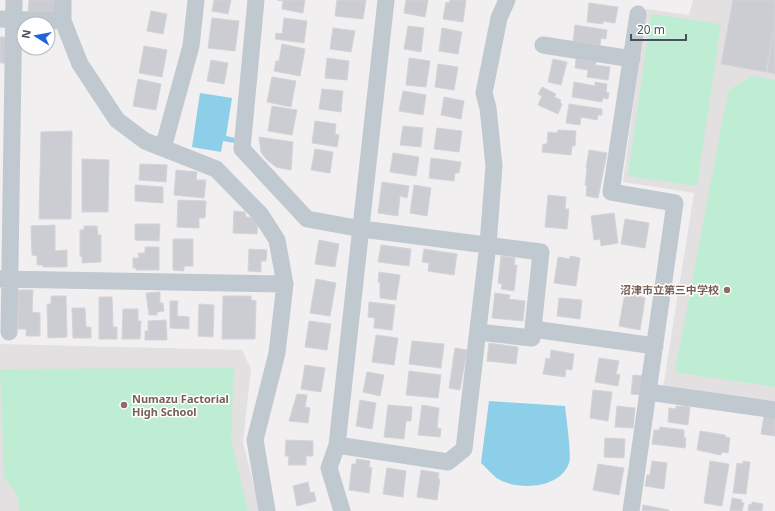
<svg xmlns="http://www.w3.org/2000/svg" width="775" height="511" font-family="'Noto Sans','Noto Sans JP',sans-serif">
	<rect width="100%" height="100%" fill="#f1efef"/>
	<path fill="#e2e0e0" d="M693 0H775V404L663 388 694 193 623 182 646 9 689 15Z
		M0 344 242 350 251 369 243 442 260 511H0Z"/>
	<path fill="#beedd4" d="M651 14 721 24 697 186 628 176Z
		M751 76 775 80V387L675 372 728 91Z
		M234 368 231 440 248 511H19L18 496 4 477 0 369Z"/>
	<path fill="#8dcee9" d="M200 93 232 98 226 136 235 138 234 143 223 141 221 152 192 147Z
		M489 401 565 406C566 416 572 456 569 463 560 488 523 490 502 481 494 478 487 468 481 463Z"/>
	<path fill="#cccdd3" stroke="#d3d4da" d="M29 0H57L56 15 28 13Z
		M214 0H231L228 14 212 11Z
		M277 0H305L303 13 282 9 283 1Z
		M337 0H366L363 19 335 16Z
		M406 0H428L425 17 404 13Z
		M450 0H466L463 22 443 19 446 2 449 3Z
		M733 0H775V22L766 72 721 64Z
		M589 3 618 7 615 23 603 21V24L587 22Z
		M151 11 167 14 163 34 147 31Z
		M212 18 239 21 235 51 208 48Z
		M284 18 307 21 304 43 275 39 276 33 282 34Z
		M775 21V74L767 72Z
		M575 25 607 30 606 39 601 38 600 45 573 41Z
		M408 26 424 28 421 52 404 49Z
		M333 28 355 31 351 52 330 49Z
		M442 28 462 32 458 54 439 51Z
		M0 37H6L7 63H0Z
		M282 44 305 49 300 76 274 71 276 61H279Z
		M144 46 167 50 162 77 139 73Z
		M327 58 349 61 347 80 325 78Z
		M409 58 430 61 426 87 406 85Z
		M553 59 567 62 561 85 548 82Z
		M576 59 596 62 595 65 610 67 608 80 587 77 588 70 575 68Z
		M211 60 228 63 224 84 207 81Z
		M438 64 458 67 454 90 435 87Z
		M272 77 296 81 291 107 267 102Z
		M138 79 161 84 156 110 133 106Z
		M574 82 595 86V82L607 84 606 92 609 93 608 99 603 98 602 102 572 97Z
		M542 87 556 94 554 97 561 100 560 103 562 104 558 114 538 105 542 96 538 94Z
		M322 89 343 91 341 112 319 109Z
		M403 91 426 95 423 115 399 111Z
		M444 97 464 101 461 119 441 115Z
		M569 104 602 109V115H598L597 120 581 117 580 125 566 123Z
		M272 106 297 110 292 135 268 131Z
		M315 121 336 124 335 134 339 135 337 147 312 143Z
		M403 126 423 128 421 147 400 145Z
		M437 128 462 131 459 152 434 149Z
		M558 130 576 131 575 146H572L571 155 542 152 543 144H547L548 132 557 133Z
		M72 131 71 219H39L41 132Z
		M259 137 293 142 291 170 276 167 266 159 261 152Z
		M315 149 333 152 330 173 311 170Z
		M589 150 607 153 598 198 586 196 587 186 585 185 587 169 586 168Z
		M393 153 419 157 416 176 390 172Z
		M431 158 461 162 459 173H455L454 181 429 178Z
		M82 159 109 160 108 212H82Z
		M140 164 167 165 166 182 139 180Z
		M176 170 197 172 196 180H206L204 198 174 195Z
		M382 182 409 186 407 198 400 196 398 216 378 213Z
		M135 185 163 187V203L135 201Z
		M414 185 431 188 427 216 410 213Z
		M548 195 566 197 565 209H569L567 229 545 227Z
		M178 200 206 201 205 218H199V228L177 227Z
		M234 211 245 212 246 217 258 218 257 234 233 233Z
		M614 213 618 243 601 246 600 239 594 240 591 216Z
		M625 219 649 223 645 248 621 244Z
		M135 224H160L159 241 135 240Z
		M55 225V251L67 250V267H43V265H37V256L32 255 31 226Z
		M84 226H97L98 235H101V262L82 263V256H80V230H84Z
		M173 239H193V266H184V271L173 270Z
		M319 240 339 244 335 267 315 264Z
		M381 245 411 249 409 266 378 262Z
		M145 247H159V270H136V268H133V258H139L138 253H145Z
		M249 249 267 250 266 261H261V272L248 271Z
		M424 249 457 254 454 275 428 271 429 263 422 262Z
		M501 256 515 258 514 265H517L514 291 501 289 502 284 498 283Z
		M570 256 580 258 576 286 554 283 558 257 570 259Z
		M379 272 400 275 396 300 380 298V282H378Z
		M316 279 336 283 330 316 310 313Z
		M18 290H33L32 312 40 313V336H26V329H18Z
		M160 292V303H163L164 311 157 312V315H149L146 293Z
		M625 292 645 298 640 330 619 326Z
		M495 293 510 295 509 299 525 301 523 321 492 318Z
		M51 296H66L67 337 48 338 47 304H51Z
		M223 296H251V300L256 301 255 339H222Z
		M99 297H112L113 327H117V339H99Z
		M559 298 582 300 580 319 557 316Z
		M170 301H178L177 316 189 317V329L170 328Z
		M369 302 395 305 392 330 374 328 375 318 368 317Z
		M199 304 214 305 213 337 198 336Z
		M72 308H85L86 327H91V338H73Z
		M123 309H138V321H141L140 339H122Z
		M166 320 167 340H145V331H148V321Z
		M309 321 331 324 327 350 305 347Z
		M376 335 398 338 394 365 372 362Z
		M412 341 444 344 441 368 409 364Z
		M489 343 518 347 516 364 487 361Z
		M455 348 467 350 460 390 449 388Z
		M551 350 574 354 572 370 566 369 565 377 543 374 546 358 550 359Z
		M599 358 619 361 616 374 620 375 618 386 595 382Z
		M305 365 325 368 321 392 301 389Z
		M409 371 441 375 438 398 406 395Z
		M367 372 384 375 380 396 363 392Z
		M633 375 643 376 642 395 631 394Z
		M593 390 612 392 608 421 590 418Z
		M297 394 307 395 305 407 310 408 308 423 289 421Z
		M360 400 376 403 372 429 356 426Z
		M388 405 412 407 411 421H406L404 439 384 437Z
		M422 405 439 408 437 428 441 429 440 437 418 435Z
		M617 406 635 408 633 428 615 427Z
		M676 406 690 407 688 425 668 422 669 408 676 409Z
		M764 416 775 418V436L761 434Z
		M660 427 684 430V438H686L685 448 652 444 654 430H659Z
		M700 431 725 435 726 437 730 438 728 453 722 452 721 455 697 450Z
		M605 438 625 439 624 458 604 457Z
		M286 440 313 441V456H306V465H288L289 456H285Z
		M356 459 370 461 369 467 372 468 369 493 349 490 352 464H356Z
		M652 461 667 463 664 489 645 486 647 475H650Z
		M710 461 729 464 722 506 704 503Z
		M743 461 750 462 746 494 733 493 737 463 743 464Z
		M598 464 624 468 619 495 593 490Z
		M387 468 406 471 403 497 383 494Z
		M421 470 439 473 438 479H440L437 500 417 497Z
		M308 482 310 493 314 492 316 501 297 506 293 486Z
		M732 498 742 500 741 502 744 503 742 511H730Z
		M752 502 763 504 762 511H748L749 504 752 505Z
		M643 505 669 510V511H642Z"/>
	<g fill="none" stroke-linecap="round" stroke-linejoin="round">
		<path stroke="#c0c8d0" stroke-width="17" d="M63 0V21L80 64 117 120 145 141 216 169 261 215 277 240 285 284 277 353 255 440 267 511
			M256 0 242 149 307 219 362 229 541 252 532 338 478 332
			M0 19 63 21
			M543 45 632 59
			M163 148 191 46 196 0
			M0 279 285 284
			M533 329 655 346
			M9 332 14 0
			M648 392 775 410
			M337 445 448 462 464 449 488 244 494 166 488 108 484 93 499 18 507 0
			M342 511 329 468 337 445 386 0
			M631 511 675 203 611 192 638 14"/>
	</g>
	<g fill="#8d6e63" stroke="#fff" stroke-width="1.5">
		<circle cx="727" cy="290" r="4"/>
		<circle cx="124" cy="405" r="4"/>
	</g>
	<g text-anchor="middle" stroke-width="3" stroke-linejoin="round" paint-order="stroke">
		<g font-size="11" font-weight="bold" fill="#785e54" stroke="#fff" text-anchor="end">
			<text x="719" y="294">沼津市立第三中学校</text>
			<text x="132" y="403" text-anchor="start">Numazu Factorial<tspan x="132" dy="13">High School</tspan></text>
		</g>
	</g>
	<g transform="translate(36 36) rotate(281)"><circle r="19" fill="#ffffff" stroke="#b5b9bd"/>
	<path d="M0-3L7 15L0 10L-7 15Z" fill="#2063da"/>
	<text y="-6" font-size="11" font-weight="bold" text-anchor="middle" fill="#47505b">N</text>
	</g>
	<path d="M631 34v6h55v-6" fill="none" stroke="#47505b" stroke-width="2"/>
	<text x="637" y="34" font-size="12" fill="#47505b" stroke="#ffffff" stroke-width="3" paint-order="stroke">20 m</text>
</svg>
